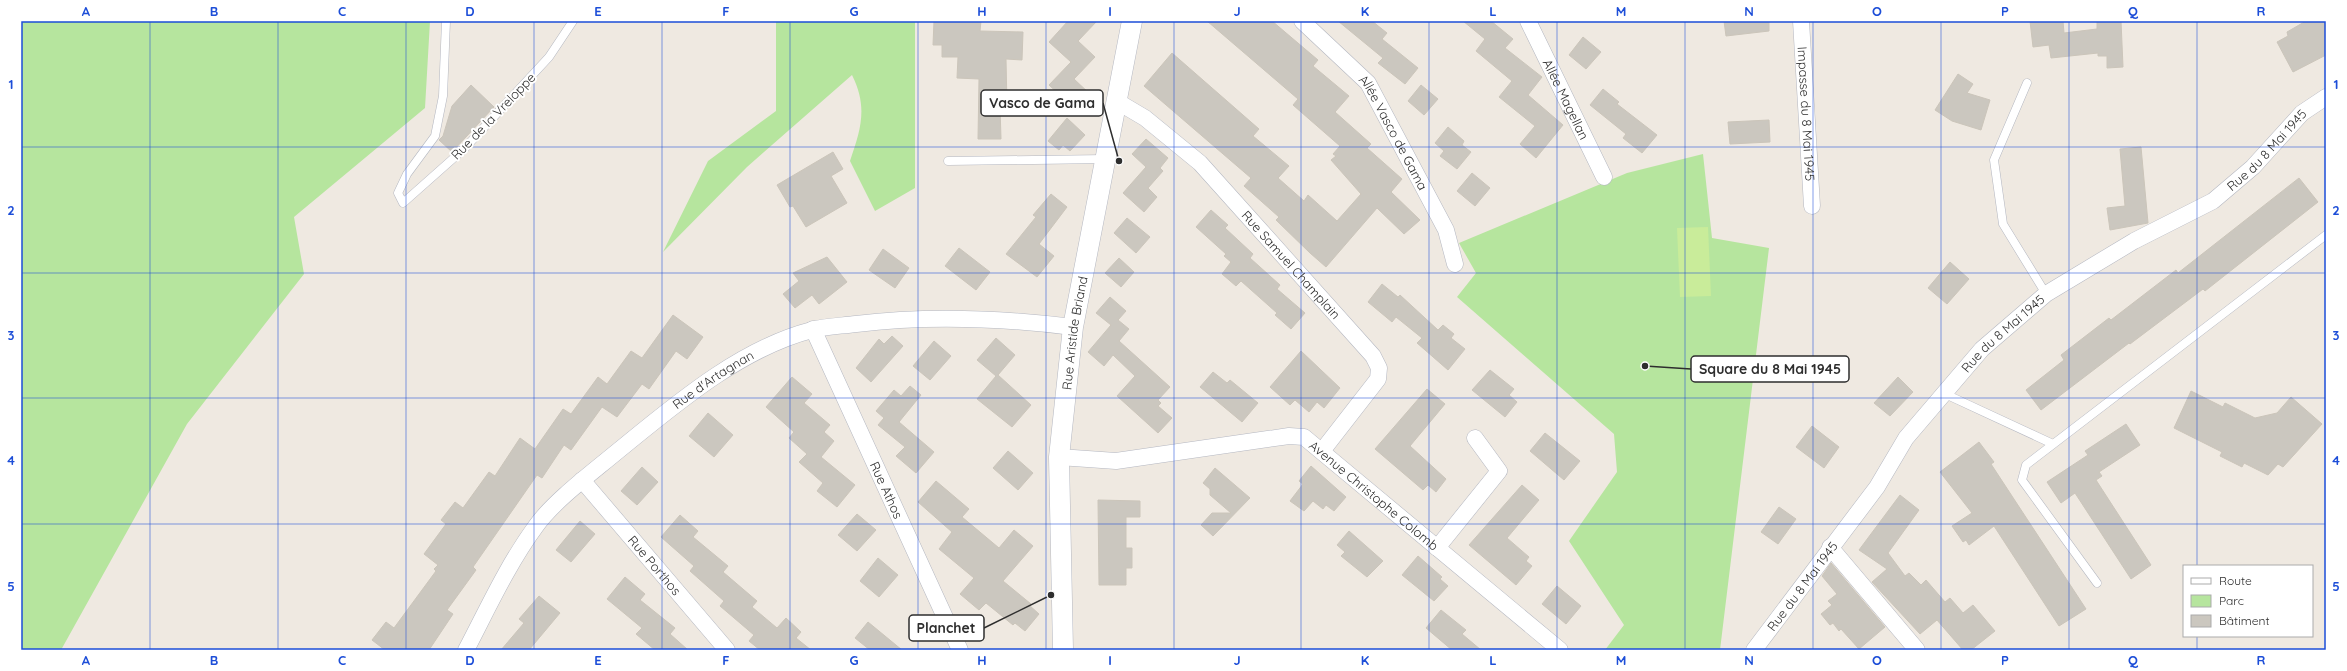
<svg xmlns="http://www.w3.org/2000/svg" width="2347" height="671" font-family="Quicksand,sans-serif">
	<rect width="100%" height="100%" fill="#efe9e1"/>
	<path fill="#b6e59e" d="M21 21H430L425 108 294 217 304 274 187 424 61 650H21Z
		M776 21H915V188L875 211 850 161C861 129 868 107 852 75L747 167 663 252 708 161 776 111Z
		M1703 154 1712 238 1769 248 1720 650H1605L1624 625 1569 541 1617 472 1614 434 1457 297 1476 273 1459 243 1627 173Z"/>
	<path fill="#c9ec9a" d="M1708 227 1711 296 1680 297 1677 228Z"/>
	<path fill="#cbc7bf" stroke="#cbc5ba" d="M934 21H981L980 31 1023 32 1022 60 1006 59 1007 107H1000L1001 139H978L979 79 957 78 958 57H942V45H933Z
		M1068 21H1097L1078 41 1095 57 1074 79 1091 95 1076 110 1049 85 1071 62 1049 42Z
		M1207 21H1272L1318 60 1313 66 1349 96 1335 112 1371 144 1367 148 1402 179 1391 192 1420 220 1404 234 1377 208 1326 267 1310 253 1276 220 1279 217 1244 186 1251 178 1144 86 1172 53 1259 129 1253 136 1289 166 1278 178 1304 201 1308 195 1337 221 1361 194 1331 160 1336 156 1333 154 1340 146 1293 105 1298 99Z
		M1338 21H1372L1387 33 1382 39 1418 68 1405 84 1378 63 1383 58Z
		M1463 21H1491L1513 39 1505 48 1542 77 1528 95 1563 125 1536 158 1520 144 1535 126 1499 97 1512 81 1476 51 1485 39Z
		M1724 21H1769V31L1726 36Z
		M2030 21H2063L2064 33 2097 29V21H2121L2123 67 2107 68V56H2098V53L2051 58 2049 45 2033 47Z
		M2306 21H2326V55L2293 72 2277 42 2288 36 2287 32Z
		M1583 37 1601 52 1586 69 1569 55Z
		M1958 74 1973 84 1967 93 1990 100 1981 130 1952 121 1935 110Z
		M471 85 494 107 452 152 439 140 443 136 452 106Z
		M1421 85 1438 99 1424 115 1408 101Z
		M1603 89 1619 102 1617 104 1657 135 1642 153 1623 138 1626 134 1590 105Z
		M1067 118 1085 135 1070 151 1063 145 1059 150 1048 141Z
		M1769 120 1770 142 1730 144 1728 122Z
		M1448 127 1464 141 1462 145 1471 152 1457 169 1440 156 1444 151 1435 143Z
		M1146 139 1168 158 1160 168 1163 171 1148 188 1157 197 1144 212 1123 193 1146 167 1132 154Z
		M2141 147 2148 223 2110 230 2107 208 2125 206 2120 149Z
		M833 152 843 169 831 176 847 203 806 227 793 206 790 207 777 185Z
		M1472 173 1490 188 1475 206 1457 191Z
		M2299 178 2318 202 2205 291 2203 289 2130 344 2129 343 2041 410 2026 390 2064 360 2061 355 2109 318 2111 320 2176 270 2178 273Z
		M1051 194 1067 207 1039 244 1054 256 1037 277 1006 254 1036 217 1033 215Z
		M1211 210 1228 225 1225 228 1253 254 1250 258 1280 285 1277 289 1305 313 1291 329 1275 315 1277 313 1241 281 1236 286 1222 274 1231 262 1224 256 1226 254 1196 227Z
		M1127 218 1150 237 1136 253 1114 233Z
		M959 248 990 272 976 290 945 266Z
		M883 249 909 268 895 288 869 270Z
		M827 257 847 282 819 304 812 295 795 308 783 294 799 281 793 273Z
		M1119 258 1134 272 1121 287 1105 273Z
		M1950 262 1969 279 1947 304 1928 288Z
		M1382 284 1398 297 1400 295 1438 330 1443 325 1454 334 1451 338 1465 349 1448 370 1417 343 1422 338 1396 317 1392 322 1368 302Z
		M1110 297 1126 311 1118 320 1129 329 1119 341 1170 387 1158 400 1161 403 1158 406 1172 418 1158 433 1117 396 1135 376 1113 355 1104 366 1088 352 1111 325 1096 313Z
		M673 315 703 337 687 359 676 351 649 389 642 384 617 417 602 407 571 450 564 445 542 478 537 475 473 567 476 570 447 610 453 614 429 650H385L372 640 386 622 394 628 436 571 434 569 438 565 424 554 446 524 441 520 455 502 463 508 489 472 495 476 520 438 535 449 563 409 571 414 598 377 607 384 631 351 642 358Z
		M892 336 903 346 871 382 856 368 879 339 884 344Z
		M996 338 1015 355 998 375 1031 405 1012 427 977 399 996 376 977 360Z
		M934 341 951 356 930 380 913 366Z
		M1301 351 1340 388 1324 408 1317 402 1309 412 1295 400 1290 405 1270 387Z
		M1490 370 1514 389 1509 395 1517 402 1505 417 1472 390Z
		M1213 372 1227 383 1230 380 1258 403 1242 422 1200 387Z
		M792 377 812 394 804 403 830 425 824 432 834 441 821 457 855 485 837 507 817 491 823 483 799 462 807 454 789 438 794 432 766 407Z
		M1898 377 1913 392 1890 416 1874 403Z
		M910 386 921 395 899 422 934 452 916 473 896 456 905 447 878 425 884 418 876 411 894 390 901 396Z
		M1427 389 1445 404 1410 446 1446 479 1436 492 1428 485 1423 490 1375 449Z
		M2191 391 2223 407 2225 403 2255 418 2277 413 2291 397 2322 424 2283 467 2278 464 2268 475 2244 463 2242 467 2220 456 2222 452 2174 428Z
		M708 413 733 435 714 457 689 436Z
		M2126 424 2140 445 2099 472 2102 476 2096 480 2151 565 2131 579 2075 493 2061 503 2047 482 2088 455 2085 451Z
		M1812 426 1839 447 1824 468 1796 447Z
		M1545 433 1580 461 1564 480 1530 451Z
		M1979 442 1994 462 1991 464 2086 609 2059 626 1994 526 1969 545 1966 540 1963 542 1952 526 1972 513 1940 472Z
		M1008 451 1033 473 1018 490 993 468Z
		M1311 466 1346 497 1334 511 1326 505 1323 509 1313 501 1304 511 1290 501 1303 484 1299 481Z
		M642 467 658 482 637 505 621 491Z
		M1215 468 1250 498 1213 536 1201 525 1212 513H1231L1210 495V489L1203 483Z
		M936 481 969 509 962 517 999 548 1014 530 1033 546 1003 581 1031 604 1029 605 1039 614 1025 631 1015 623 1013 625 986 603 979 610 960 594 974 578 939 549 952 532 918 502Z
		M1522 485 1539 500 1507 538 1529 557 1526 561 1532 566 1516 585 1469 545Z
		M1900 495 1919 510 1888 553 1905 576 1909 573 1921 585 1926 580 1945 602 1950 598 1963 613 1973 605 1995 631 1971 650H1963L1937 620 1920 634 1872 582 1887 569 1859 550Z
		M1098 500 1140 501V517H1126V548H1132V568H1126V585H1099Z
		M1779 507 1796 519 1778 544 1761 532Z
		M857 514 876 530 857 551 838 535Z
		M680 515 698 531 693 537 728 566 723 572 757 601 752 607 777 628 786 618 801 632 796 638 811 650H760L749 641 754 635 720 606 724 601 690 571 694 566 661 537Z
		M580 521 595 534 571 562 556 550Z
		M1349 531 1383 561 1367 577 1341 556 1345 552 1337 545Z
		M1418 556 1442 577 1440 579 1448 586 1434 601 1402 575Z
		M878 558 898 575 879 597 860 581Z
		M1831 563 1885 627 1859 649 1841 629 1839 631 1833 623 1830 625 1821 614 1832 605 1828 601 1837 594 1822 576Z
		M625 577 645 594 640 600 675 628 670 634 688 650H655L636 634 642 628 607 599Z
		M1557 586 1581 606 1566 624 1542 604Z
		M539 596 560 613 529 650H501L524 623 519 619Z
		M1441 610 1466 630 1462 634 1481 650H1452L1426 628Z
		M868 622 902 650H870L855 638Z"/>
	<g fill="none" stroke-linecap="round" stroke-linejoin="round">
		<g stroke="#b4b7c1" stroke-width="9">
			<path id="service" d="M446 21 443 96 435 136 407 174 398 193 403 203 465 148 549 57 573 21
				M2027 83 1994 160 2003 224 2046 294
				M948 161 1106 159
				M1943 393 2053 444
				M2097 583 2022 480 2026 465 2326 235"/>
		</g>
		<g stroke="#b4b7c1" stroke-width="17">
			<g id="minor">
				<path id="s1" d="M1302 21 1368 83 1446 230 1455 264"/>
				<path id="s2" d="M1528 21 1604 177"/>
				<path id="s3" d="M1801 21 1812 206"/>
				<path id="s4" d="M1118 102 1145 118 1200 163 1373 356 1379 368 1378 379 1322 451"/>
				<path id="s5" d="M813 329 960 650"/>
				<path id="s6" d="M1059 457 1116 461 1289 436 1304 437 1560 650"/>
				<path id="s7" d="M582 480 727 650"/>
				<path d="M1830 547 1917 650"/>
				<path d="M1437 548 1499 471 1475 438"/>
				<path id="s8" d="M466 650C488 608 508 564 536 526 553 502 590 474 613 455 671 408 738 349 812 330 826 326 842 326 856 324 928 315 1001 318 1073 327"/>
				<path id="s9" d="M1754 650 1877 487 1906 438 1982 349 2046 294 2134 241 2213 201 2253 167 2302 113 2326 97"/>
			</g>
		</g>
		<g stroke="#b4b7c1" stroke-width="21">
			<g id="tertiary">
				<path id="s10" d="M1063 650 1059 457 1073 327 1132 21"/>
			</g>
		</g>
		<use href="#service" stroke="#fff" stroke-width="8"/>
		<use href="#minor" stroke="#fff" stroke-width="16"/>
		<use href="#tertiary" stroke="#fff" stroke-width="20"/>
	</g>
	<path fill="none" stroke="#1d4ed8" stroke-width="1" stroke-opacity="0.55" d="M150 21V650M278 21V650M406 21V650M534 21V650M662 21V650M790 21V650M918 21V650M1046 21V650M1174 21V650M1301 21V650M1429 21V650M1557 21V650M1685 21V650M1813 21V650M1941 21V650M2069 21V650M2197 21V566M21 147H2326M21 273H2326M21 398H2326M21 524H2326M2197 636V650"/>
	<g text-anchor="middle" stroke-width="4" stroke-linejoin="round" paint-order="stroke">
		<g font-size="13" fill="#2e2e2e" stroke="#fff">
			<text dy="5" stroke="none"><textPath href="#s2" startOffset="87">Allée Magellan</textPath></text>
			<text dy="5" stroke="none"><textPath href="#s3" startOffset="93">Impasse du 8 Mai 1945</textPath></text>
			<text transform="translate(493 116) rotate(-46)" y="5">Rue de la Vreloppe</text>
			<text dy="5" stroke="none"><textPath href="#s1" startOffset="146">Allée Vasco de Gama</textPath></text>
			<text dy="5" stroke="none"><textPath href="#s9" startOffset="728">Rue du 8 Mai 1945</textPath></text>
			<text dy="5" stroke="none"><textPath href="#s4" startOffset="239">Rue Samuel Champlain</textPath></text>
			<text dy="5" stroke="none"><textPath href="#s10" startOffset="318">Rue Aristide Briand</textPath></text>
			<text dy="5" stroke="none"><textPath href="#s9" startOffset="404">Rue du 8 Mai 1945</textPath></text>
			<text dy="5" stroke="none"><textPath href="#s8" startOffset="373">Rue d'Artagnan</textPath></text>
			<text dy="5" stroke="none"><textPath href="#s5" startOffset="177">Rue Athos</textPath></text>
			<text dy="5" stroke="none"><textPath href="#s6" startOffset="338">Avenue Christophe Colomb</textPath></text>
			<text dy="5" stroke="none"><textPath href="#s7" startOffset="112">Rue Porthos</textPath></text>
			<text dy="5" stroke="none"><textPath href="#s9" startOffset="80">Rue du 8 Mai 1945</textPath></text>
		</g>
	</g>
	<path fill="none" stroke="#2e2e2e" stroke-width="1.5" d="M1119 161L1103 103M1645 366L1691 369M1051 595L984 628"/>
	<g fill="#2e2e2e" stroke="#fff" stroke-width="1.5">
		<circle cx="1119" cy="161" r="4"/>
		<circle cx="1645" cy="366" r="4"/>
		<circle cx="1051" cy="595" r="4"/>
	</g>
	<g fill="#fff" stroke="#2e2e2e" stroke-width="1.5">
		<rect x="981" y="90" width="122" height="26" rx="4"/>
		<rect x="1691" y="356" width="158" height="26" rx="4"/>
		<rect x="909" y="615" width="75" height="26" rx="4"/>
	</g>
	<g font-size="14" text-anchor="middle" font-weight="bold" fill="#2e2e2e">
		<text x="1042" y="108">Vasco de Gama</text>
		<text x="1770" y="374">Square du 8 Mai 1945</text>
		<text x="946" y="633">Planchet</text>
	</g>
	<rect width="2347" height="671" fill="none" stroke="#ffffff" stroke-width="44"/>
	<rect x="2183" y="565" width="130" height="72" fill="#ffffff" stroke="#ababab"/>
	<rect x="2191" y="578" width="20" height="6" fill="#ffffff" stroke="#ababab"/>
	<text x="2219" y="585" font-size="12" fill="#2e2e2e">Route</text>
	<rect x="2191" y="595" width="20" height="12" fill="#b6e59e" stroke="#ababab"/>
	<text x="2219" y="605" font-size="12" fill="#2e2e2e">Parc</text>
	<rect x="2191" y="615" width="20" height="12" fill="#cbc7bf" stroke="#ababab"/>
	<text x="2219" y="625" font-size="12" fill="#2e2e2e">Bâtiment</text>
	<rect x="22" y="22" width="2303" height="627" fill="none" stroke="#1d4ed8" stroke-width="1.5"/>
	<g font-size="13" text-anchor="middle" font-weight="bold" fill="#1d4ed8">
		<text x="86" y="16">A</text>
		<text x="214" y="16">B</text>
		<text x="342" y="16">C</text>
		<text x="470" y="16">D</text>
		<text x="598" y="16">E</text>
		<text x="726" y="16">F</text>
		<text x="854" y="16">G</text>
		<text x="982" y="16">H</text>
		<text x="1110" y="16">I</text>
		<text x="1237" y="16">J</text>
		<text x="1365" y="16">K</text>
		<text x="1493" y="16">L</text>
		<text x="1621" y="16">M</text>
		<text x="1749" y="16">N</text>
		<text x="1877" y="16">O</text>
		<text x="2005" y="16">P</text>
		<text x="2133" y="16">Q</text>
		<text x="2261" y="16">R</text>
		<text x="11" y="89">1</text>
		<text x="2336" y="89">1</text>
		<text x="11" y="215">2</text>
		<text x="2336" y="215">2</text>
		<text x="11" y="340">3</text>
		<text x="2336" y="340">3</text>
		<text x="11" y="465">4</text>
		<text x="2336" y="465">4</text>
		<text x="11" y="591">5</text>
		<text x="2336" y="591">5</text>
		<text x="86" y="665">A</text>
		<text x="214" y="665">B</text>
		<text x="342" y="665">C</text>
		<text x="470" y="665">D</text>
		<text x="598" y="665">E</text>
		<text x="726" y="665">F</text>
		<text x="854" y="665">G</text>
		<text x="982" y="665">H</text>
		<text x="1110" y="665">I</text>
		<text x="1237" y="665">J</text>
		<text x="1365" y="665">K</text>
		<text x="1493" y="665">L</text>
		<text x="1621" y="665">M</text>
		<text x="1749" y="665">N</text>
		<text x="1877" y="665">O</text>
		<text x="2005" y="665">P</text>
		<text x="2133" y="665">Q</text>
		<text x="2261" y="665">R</text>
	</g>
</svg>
